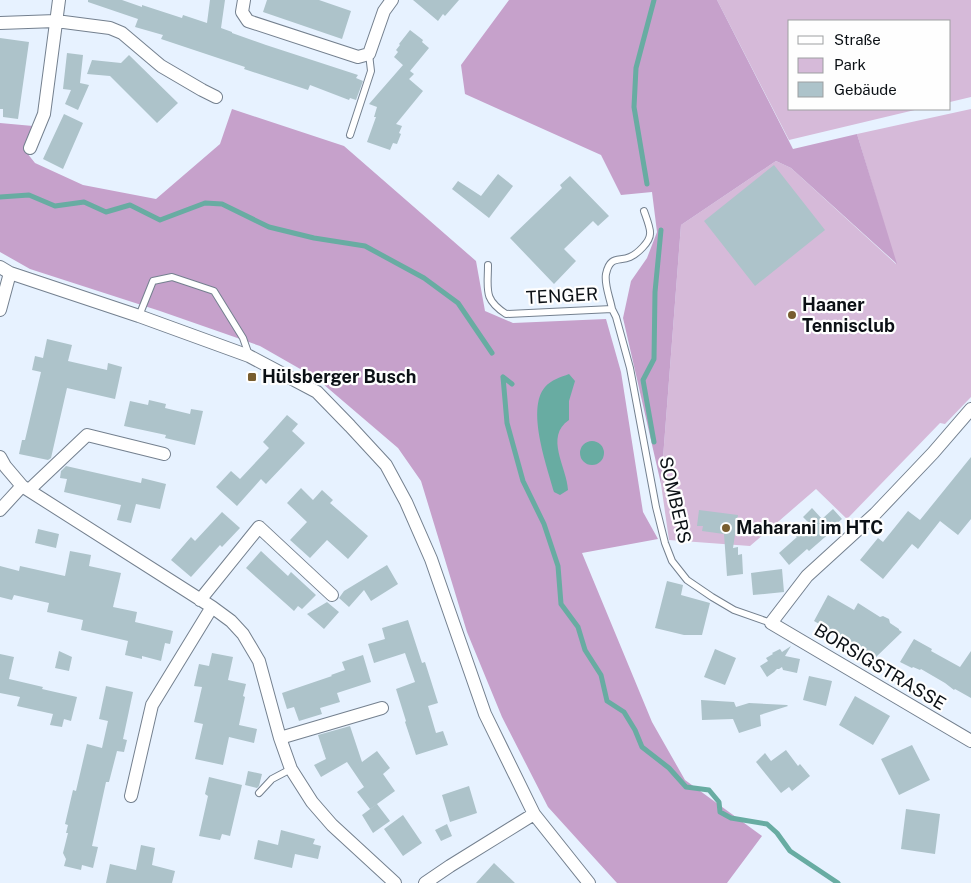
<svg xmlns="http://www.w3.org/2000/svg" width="971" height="883" font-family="'Public Sans',sans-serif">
	<rect width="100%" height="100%" fill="#e7f2ff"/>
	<path fill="#d6bad9" d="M717 0H971V97L950 102V21H790V109H919L789 140Z
		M971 109V397L945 424 940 423 847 519 816 489 750 546 669 540 661 484 681 225 776 161 791 168 896 264 857 134Z"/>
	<path fill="#c6a1cb" d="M509 0H717L793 149 857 134 897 264 791 168 776 161 681 225 661 484 623 318 631 281 647 258 657 232 652 192 621 195 601 155 465 94 461 65Z
		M232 109 344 146 476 261 485 311 513 323 606 319 621 372 643 512 658 539 582 553 652 722 685 780 762 836 727 883H617L548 807 502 717 467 632 421 481 398 448 316 378 260 346 160 311 30 269 0 252V123L33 126 23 148 35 163 83 185 156 199 220 144Z"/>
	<path fill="#68aca2" d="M569 374 575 381 569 401V420C544 437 567 467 568 490L560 495 554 492C547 466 526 409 545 387 551 380 561 377 569 374Z
		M580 453a12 12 0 1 1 24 0a12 12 0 1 1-24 0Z"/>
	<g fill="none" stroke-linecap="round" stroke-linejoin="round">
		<path stroke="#68aca2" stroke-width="5" d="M647 184 634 107 636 68 654 0
			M0 197 29 195 55 206 84 202 106 212 130 205 160 220 205 203 222 204 269 227 314 238 365 246 424 278 458 303 492 353
			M503 377 507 423 523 481 544 524 558 566 561 604 578 627 585 650 601 675 607 701 624 712 635 730 642 747 669 768 686 787 709 790 719 802 720 812 731 818 767 824 777 833 790 851 838 883
			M503 377 512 384
			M654 442 643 380 654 359 655 292 661 230"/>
	</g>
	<path fill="#adc3ca" d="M88 0H122L142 7V5L182 18 183 15 207 23 210 0H225L221 28 232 32V33L266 45 358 75 356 78 363 81 356 100 350 98 349 100 310 85 308 90 244 69 245 67 161 39 163 35 135 27 138 19 88 2Z
		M267 0H319L351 11 342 39 263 12Z
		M413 0H459L445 16 443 14 438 21Z
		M410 30 423 40 422 42 429 48 410 71 414 74 409 79 423 91 396 124 402 126 399 133 401 134 397 144 393 143 390 150 367 142 376 117H374L377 107 369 104 403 65 404 66 394 57 398 52 396 50 400 45 399 44Z
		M0 38 29 42 18 119 3 117V109H0Z
		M67 53 83 55 80 83 89 85 78 110 65 104 71 90 63 89Z
		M129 55 178 103 157 123 110 76 87 74 92 60 121 63Z
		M64 114 83 123 63 169 43 159Z
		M774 165 825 230 755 286 704 221Z
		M498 174 513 186 489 218 452 189 458 181 481 196Z
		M570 176 609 216 598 226 593 221 564 249 576 261 554 284 510 238 562 188 560 185Z
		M47 339 72 345 68 361 107 370 108 363 122 367 115 399 67 388 51 458 48 460 19 454 22 440H25L41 372 32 370 35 356 43 358Z
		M149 400 166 404 165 408 190 414 191 409 203 411 195 445 165 438 166 435 124 426 130 401 148 405Z
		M287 415 298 424 292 431 305 443 266 484 261 479 237 506 216 487 231 471 240 479 269 448 263 442Z
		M971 457V519L958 535 940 521 918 549 912 544 883 579 860 560 878 538 883 542 908 511 920 520Z
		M66 466 141 483 142 478 166 484 160 509 136 504 131 523 117 520 121 505 64 492 67 479 60 478 61 471Z
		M301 488 313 500 322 490 333 500 330 503 368 536 348 559 327 540 310 558 290 540 307 522 287 503Z
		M812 508 822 519 833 509 842 519 830 529 832 531 809 551 807 549 789 565 779 553 797 537 794 534 808 522 803 517Z
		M699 510 738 515 733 548 738 547V555L742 554 743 574 727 576 724 534 702 531 703 526H697Z
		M222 512 240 528 222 547 220 545 191 577 171 560 191 537 195 541Z
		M38 529 59 534 56 548 35 543Z
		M70 551 91 555 89 566 121 573 113 607 137 612 135 622 173 631 170 644 165 643 161 661 142 656V659L125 655 128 641 81 630 83 620 47 612 49 603 14 595 12 600 0 597V566L19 571 20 566 65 576Z
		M261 551 288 576 291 572 316 595 302 609 298 606 294 611 246 568Z
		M387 565 398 584 371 601 364 590 349 607 339 598 344 591Z
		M782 569 784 592 753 595 751 573Z
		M667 581 683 585 681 595 710 603 702 635H684L655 628Z
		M828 595 854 610 858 603 880 617 883 616 889 619 890 623 899 629V630L902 632 876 657 814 621Z
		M327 602 339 612 324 629 307 614Z
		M408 620 422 663 425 662 438 703 428 706 436 733 443 731 448 745 416 755 405 722 406 721 396 689 415 682 405 653 374 663 368 644 385 639 382 628Z
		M914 639 932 649 931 651 960 667 971 651V698L955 689 954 690 945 683 921 669 920 670 913 667 912 668 900 662Z
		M791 646 785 656 800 659 797 673 783 670 782 667 779 669H777L774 672 767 677 760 666 768 661 766 658 773 654 772 653 780 649 782 652Z
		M715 649 736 658 725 685 704 677Z
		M59 651 72 657 69 671 55 668Z
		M212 653 233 657 228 680 246 684 243 696 245 697 239 725 257 729 254 743 229 737 223 765 195 759 203 724 194 722 202 687 194 686 199 664 209 666Z
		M0 654 14 657 9 679 43 687 42 689 77 697 71 721 64 719 62 727 50 725 53 714 17 706 20 697 0 693Z
		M363 655 371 682 337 693 340 702 320 708 322 714 299 721 294 707 287 709 282 693 332 676 331 675 345 670 342 662Z
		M809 676 832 681 826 706 803 700Z
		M106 686 133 692 123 739 127 740 124 752 117 751 109 782H106L92 846 98 847 93 868 82 865 81 870 64 866 66 859 63 853 68 833H66L68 825 65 824 73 790 76 791 87 744 102 748 108 721 99 719Z
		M855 696 890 716 873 745 839 725Z
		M701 700 734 702 736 707 749 703 787 705 788 706 760 715 761 726 739 733 733 719 702 720Z
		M350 726 362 762 377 751 390 768 383 774 395 791 370 809 357 792 364 787 347 762 321 777 314 765 326 759 318 735Z
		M912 745 930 780 899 795 881 759Z
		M786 750 798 766 800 764 810 776 792 791 789 787 781 793 756 762 765 753 771 761Z
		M248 771 262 774 259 786 257 788 245 785Z
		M209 777 242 785 230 836 222 834 220 840 199 836 208 796 205 794Z
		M469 786 477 813 450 822 442 795Z
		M377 804 390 821 373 833 362 815Z
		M906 809 940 814 935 854 901 849Z
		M403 815 422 843 403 856 384 829Z
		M447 824 452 836 441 841 435 830Z
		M281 830 315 839 313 844 321 846 318 859 295 854 292 868 254 859 258 840 278 845Z
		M141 845 155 848 152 865 175 871 172 883H106L110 864 136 870Z
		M494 863 515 883H476Z"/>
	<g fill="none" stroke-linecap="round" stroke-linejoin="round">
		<g stroke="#74808f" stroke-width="8">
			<path id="lane" d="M350 135 371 71 369 54
				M488 265C488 290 483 299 506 314L612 309C610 298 604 284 606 274 610 255 619 262 630 257 637 254 650 242 650 234 651 229 646 217 644 211
				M612 309 616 317 630 368 656 507 665 543 672 561 687 580 712 597 734 610 771 623
				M139 316 153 281 172 277 214 291 243 338 249 355
				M259 793 272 779 291 769"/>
		</g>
		<g stroke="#74808f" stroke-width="14">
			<path id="street" d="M244 0 242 12 248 21 358 57 369 54 384 11 392 0
				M0 23 56 21 110 28 122 33 161 66 202 90 216 97
				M30 148 44 114 59 0
				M0 267 10 273 139 316 249 356 317 392 350 426 386 465 406 502 431 559 485 714 534 814 589 883
				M0 310 10 273
				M971 409 933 453 875 514 807 576 771 623 971 741
				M0 457 5 466 22 486 212 607 231 621 243 634 259 661 280 738 291 769 312 802 332 825 395 883
				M29 490 87 435 164 454
				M0 510 22 486
				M200 600 259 527 332 595
				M280 738 382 708
				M131 796 152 705 212 607
				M425 883 450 866 534 814"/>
		</g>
		<use href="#lane" stroke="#fff" stroke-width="6"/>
		<use href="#street" stroke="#fff" stroke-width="12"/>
	</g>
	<g fill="#785d2f" stroke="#fefefe" stroke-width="2">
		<circle cx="792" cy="315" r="5"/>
		<rect x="247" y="372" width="10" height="10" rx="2.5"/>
		<circle cx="726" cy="528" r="5"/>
	</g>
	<g text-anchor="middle" stroke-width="4.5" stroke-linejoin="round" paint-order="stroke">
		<g font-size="18" fill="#0b1015" stroke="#fefefe">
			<text transform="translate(562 296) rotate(-3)" y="6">TENGER</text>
			<text transform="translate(675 500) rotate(77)" y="6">SOMBERS</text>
			<text transform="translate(880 667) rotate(31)" y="6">BORSIGSTRASSE</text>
		</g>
		<g font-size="18" font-weight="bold" fill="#0b1015" stroke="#fefefe" text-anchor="start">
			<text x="802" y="311">Haaner<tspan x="802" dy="21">Tennisclub</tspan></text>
			<text x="262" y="383">Hülsberger Busch</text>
			<text x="736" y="534">Maharani im HTC</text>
		</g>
	</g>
	<rect x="788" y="20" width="162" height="90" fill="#fefefe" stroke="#9d9fa1"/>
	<rect x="798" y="36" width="25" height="8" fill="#ffffff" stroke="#9d9fa1"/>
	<text x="834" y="45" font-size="15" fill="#0b1015">Straße</text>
	<rect x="798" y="58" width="25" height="15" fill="#d6bad9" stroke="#9d9fa1"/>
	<text x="834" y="70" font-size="15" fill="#0b1015">Park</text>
	<rect x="798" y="82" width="25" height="15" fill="#adc3ca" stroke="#9d9fa1"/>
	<text x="834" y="95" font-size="15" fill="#0b1015">Gebäude</text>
</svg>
